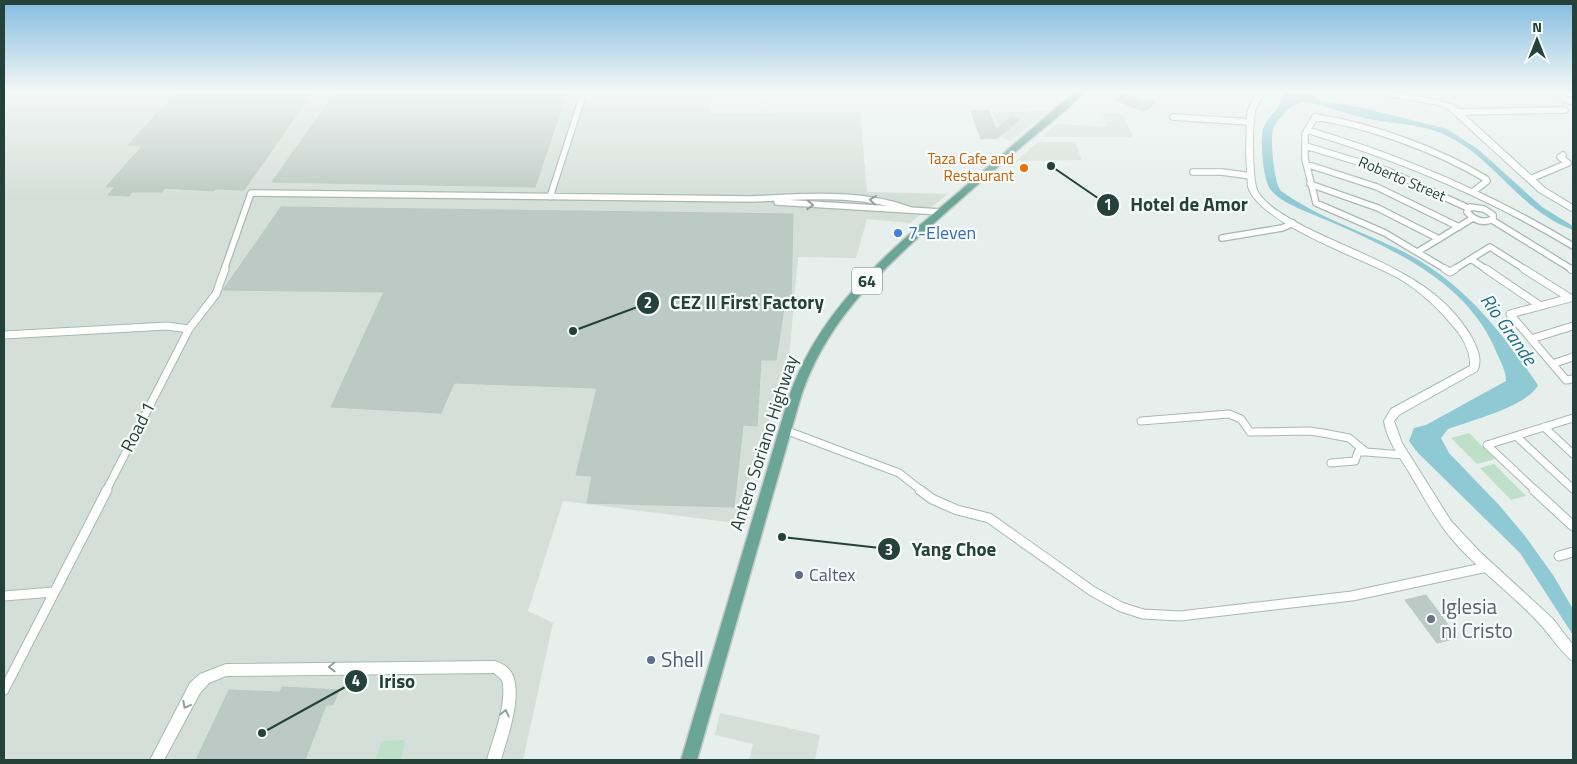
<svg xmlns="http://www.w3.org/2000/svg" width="1577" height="764" font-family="'Titillium Web',sans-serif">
	<rect width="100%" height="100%" fill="#e6efeb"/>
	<path fill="#d4dfda" d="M4 92H716L709 107V113L860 112 867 192 948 194 910 223 867 219 856 258 798 257 789 358 735 523 563 501 528 611 553 623 523 760H4Z
		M1049 111 1010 141 1003 138 992 112Z
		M1102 113 1123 114 1133 137H1042L1056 124 1107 127Z
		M1037 142H1075L1082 160 1016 161Z
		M720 713 820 735 815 760H749L753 744 715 735Z"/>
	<path fill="#bfe0c8" d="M1469 433 1495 459 1477 464 1451 438Z
		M1494 464 1526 496 1511 500 1480 468Z
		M405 740 401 760H376L381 741Z"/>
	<path fill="#8ec9d4" d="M1281 92H1308L1320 101 1359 107 1447 129 1479 150 1542 207 1573 226V230C1529 214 1505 176 1469 149 1430 121 1407 127 1364 118 1344 113 1323 104 1302 102 1292 104 1277 119 1273 129 1270 138 1274 184 1281 191 1317 217 1364 232 1404 252 1464 283 1500 330 1538 385 1528 406 1470 421 1448 429L1441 438 1449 453 1499 505 1525 536 1553 575 1573 609V635L1520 553 1418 453 1409 441 1414 428 1426 425 1506 381C1506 372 1502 364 1498 356 1471 284 1397 251 1331 222 1316 215 1281 204 1271 190 1263 180 1261 147 1262 135 1263 118 1279 112 1284 97Z"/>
	<path fill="#bbcac4" stroke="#b8c9c2" d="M177 92H313L244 190 215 189 214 191 165 188 162 192H132L129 196 108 195 115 187H106L142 146 128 145Z
		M335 92H567L535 187 272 182Z
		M1123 93 1144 101 1146 99 1155 102 1146 111 1140 110 1115 100Z
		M989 110 996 129 1012 116 1020 119 998 138 981 139 971 111Z
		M281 207 793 214 791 302 785 301 776 360H761L757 426 743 425 734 507 587 503 592 476 576 475 597 388 454 383 441 413 331 407 384 292 223 290Z
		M1426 595 1458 638 1437 643 1405 600Z
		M282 687 339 690 333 705H326L305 760H196L229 690 280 692Z"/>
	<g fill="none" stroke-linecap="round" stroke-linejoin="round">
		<g stroke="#a8b8b2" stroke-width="8">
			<path id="street-far2" d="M1558 92 1564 99 1573 102
				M1457 112 1565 110
				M1173 117 1251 122
				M1307 130C1401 158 1489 195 1573 246
				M1306 146 1388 171 1468 208
				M1306 164 1377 187 1459 227
				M1193 172H1222L1251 176
				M1530 179 1568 163 1560 157 1563 155
				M1310 184 1378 208 1439 239
				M550 197 584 92
				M777 202 941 212
				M1470 207 1484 209 1493 215V219C1483 224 1474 220 1467 212Z
				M1492 220 1573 270
				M1222 238 1282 228 1293 223
				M1419 251 1473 218
				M1471 259 1487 270
				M224 270 251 193 751 199C805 197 859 191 911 210
				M1447 270 1385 233 1316 203 1305 159V134L1315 117C1370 125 1438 150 1486 179L1487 181 1474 191
				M1453 270 1490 247 1526 270"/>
		</g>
		<g stroke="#a8b8b2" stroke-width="9">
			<path id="street-far1" d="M1445 269 1450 272 1455 269
				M1486 269 1539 305
				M1524 269 1570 298
				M1571 269 1573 270
				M1570 298 1510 314 1566 380 1573 379
				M4 335 167 326 189 329
				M1531 339 1573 326
				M1552 364 1573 357
				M1141 421 1229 414 1241 419 1250 432 1309 431 1323 433 1349 438 1366 452 1404 455
				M1544 427 1573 454
				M785 430 899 473 922 491
				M1516 436 1573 489
				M1331 463 1355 461 1358 452H1366
				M106 491 189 329 216 294 225 269
				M1536 491 1487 445 1573 418"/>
		</g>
		<g stroke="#a8b8b2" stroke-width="11">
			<path id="street" d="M920 490 932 499 957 510 989 518 1092 591 1121 607 1143 614 1180 616 1352 596 1487 567
				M1534 490 1573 526
				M1559 556 1573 552
				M4 596 53 592
				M4 690 107 490"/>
		</g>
		<g stroke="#a4bbb3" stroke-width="2">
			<path id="secondary" d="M1258 92H1265C1262 99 1256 105 1255 112 1252 125 1252 182 1258 192 1268 208 1291 219 1307 228 1365 257 1438 277 1472 338 1477 348 1483 360 1477 371L1399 415 1394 421 1402 443 1451 521 1479 551 1553 619 1573 645V661C1566 658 1546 630 1538 622 1510 592 1476 568 1450 537 1434 517 1422 494 1409 472 1399 456 1387 440 1384 421L1391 409 1470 366C1471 351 1462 336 1452 325 1437 307 1419 290 1398 278 1364 259 1260 224 1248 187L1246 153 1247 118 1248 109Z
				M1373 92C1397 90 1431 98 1454 105L1545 188 1573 205V212L1539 192 1448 109 1438 105 1377 94Z
				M495 661C501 663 507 666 511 672 524 693 507 738 501 760H487C493 738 508 702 502 680L494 673 226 676 209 683 200 693 164 760H150L190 683 200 674 226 664Z"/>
		</g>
		<g stroke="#c2cac8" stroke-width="3">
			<path id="primary" d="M1075 92H1084C1068 110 1046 126 1027 142 996 169 964 196 933 224 875 276 822 326 799 403L697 760H681L787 403C816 311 889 251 960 191 998 158 1037 124 1075 92Z"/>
		</g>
		<use href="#street-far2" stroke="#fff" stroke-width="5.5"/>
		<use href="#street-far1" stroke="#fff" stroke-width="7"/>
		<use href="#street" stroke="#fff" stroke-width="9"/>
		<use href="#secondary" fill="#fff" fill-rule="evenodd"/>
		<use href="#primary" fill="#6aa596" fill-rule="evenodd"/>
	</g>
	<defs><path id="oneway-chevron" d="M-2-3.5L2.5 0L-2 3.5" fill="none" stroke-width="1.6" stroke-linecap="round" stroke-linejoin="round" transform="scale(1.25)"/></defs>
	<g stroke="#92a09c">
		<use href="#oneway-chevron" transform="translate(873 200) rotate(-173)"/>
		<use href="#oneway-chevron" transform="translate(810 205) rotate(4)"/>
		<use href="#oneway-chevron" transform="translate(332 667) rotate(179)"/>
		<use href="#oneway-chevron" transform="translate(186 705) rotate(118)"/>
		<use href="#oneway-chevron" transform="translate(505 713) rotate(-77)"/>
	</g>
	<linearGradient id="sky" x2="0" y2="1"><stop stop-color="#84bce0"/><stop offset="0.46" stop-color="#f4f8f6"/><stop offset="1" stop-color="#f4f8f6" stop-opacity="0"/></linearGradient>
	<rect width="1577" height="199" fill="url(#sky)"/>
	<circle fill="#e8710a" stroke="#f7fbf9" stroke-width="2" cx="1024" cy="168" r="5"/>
	<circle fill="#3f7fe0" stroke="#f7fbf9" stroke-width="2" cx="898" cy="233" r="5"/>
	<g fill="#5c6f8a" stroke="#f7fbf9" stroke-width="2">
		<circle cx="799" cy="575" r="5"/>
		<circle cx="651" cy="660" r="5"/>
	</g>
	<circle fill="#6b7280" stroke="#f7fbf9" stroke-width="2" cx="1431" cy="619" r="5"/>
	<g text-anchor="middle" stroke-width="4.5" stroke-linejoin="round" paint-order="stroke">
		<g font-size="15" fill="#c56008" stroke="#f7fbf9" text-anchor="end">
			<text x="1014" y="164">Taza Cafe and<tspan x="1014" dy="17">Restaurant</tspan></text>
		</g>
		<g font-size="15" fill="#24423a" stroke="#f7fbf9">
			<text transform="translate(1402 179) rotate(23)" y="5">Roberto Street</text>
		</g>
		<rect fill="#f7fbf9" stroke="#637a73" stroke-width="1" x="852" y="267.5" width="30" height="27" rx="4"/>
		<g font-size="16" font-weight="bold" fill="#24423a">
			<text x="867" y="287">64</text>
		</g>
		<g font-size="18" fill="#366cbe" stroke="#f7fbf9" text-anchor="start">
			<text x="908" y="239">7-Eleven</text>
		</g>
		<g font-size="18" fill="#24423a" stroke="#f7fbf9">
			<text transform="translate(138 427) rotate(-63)" y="6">Road 1</text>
			<text transform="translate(764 443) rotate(-72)" y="6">Antero Soriano Highway</text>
		</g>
		<g font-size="18" fill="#4e5e75" stroke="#f7fbf9" text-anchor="start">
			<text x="809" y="581">Caltex</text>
		</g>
		<g font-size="19" font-style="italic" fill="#1c6f80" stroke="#f7fbf9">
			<text transform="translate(1509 329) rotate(55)" y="7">Rio Grande</text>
		</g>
		<g font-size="21" fill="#5b616d" stroke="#f7fbf9" text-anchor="start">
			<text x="1441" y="614">Iglesia<tspan x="1441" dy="24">ni Cristo</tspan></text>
		</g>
		<g font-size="21" fill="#4e5e75" stroke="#f7fbf9" text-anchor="start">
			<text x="661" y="667">Shell</text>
		</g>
	</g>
	<path fill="none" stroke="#24423a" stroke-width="2" d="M1051 166L1108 205M573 331L648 303M782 537L889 549M262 733L356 681"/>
	<g fill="#24423a" stroke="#f7fbf9" stroke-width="2">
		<circle cx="1051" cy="166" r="5"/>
		<circle cx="573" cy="331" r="5"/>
		<circle cx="782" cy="537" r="5"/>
		<circle cx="262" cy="733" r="5"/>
		<circle cx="1108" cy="205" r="12"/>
		<circle cx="648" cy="303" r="12"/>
		<circle cx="889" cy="549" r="12"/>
		<circle cx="356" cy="681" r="12"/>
	</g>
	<g font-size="15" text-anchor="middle" font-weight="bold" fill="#fff">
		<text x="1108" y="210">1</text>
		<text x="648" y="308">2</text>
		<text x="889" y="555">3</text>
		<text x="356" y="686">4</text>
	</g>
	<g font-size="19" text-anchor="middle" font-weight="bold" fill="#24423a" stroke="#f7fbf9" stroke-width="4.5" stroke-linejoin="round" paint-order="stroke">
		<text x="1189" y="211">Hotel de Amor</text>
		<text x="747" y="309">CEZ II First Factory</text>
		<text x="954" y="556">Yang Choe</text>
		<text x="397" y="688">Iriso</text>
	</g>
	<rect width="1577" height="764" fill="none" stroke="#24423a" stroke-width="10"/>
	<g transform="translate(1537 40)" stroke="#f7fbf9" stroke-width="4" paint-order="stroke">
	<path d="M0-4L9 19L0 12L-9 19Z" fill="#24423a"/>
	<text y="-8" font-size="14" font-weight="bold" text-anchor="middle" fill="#24423a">N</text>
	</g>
</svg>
